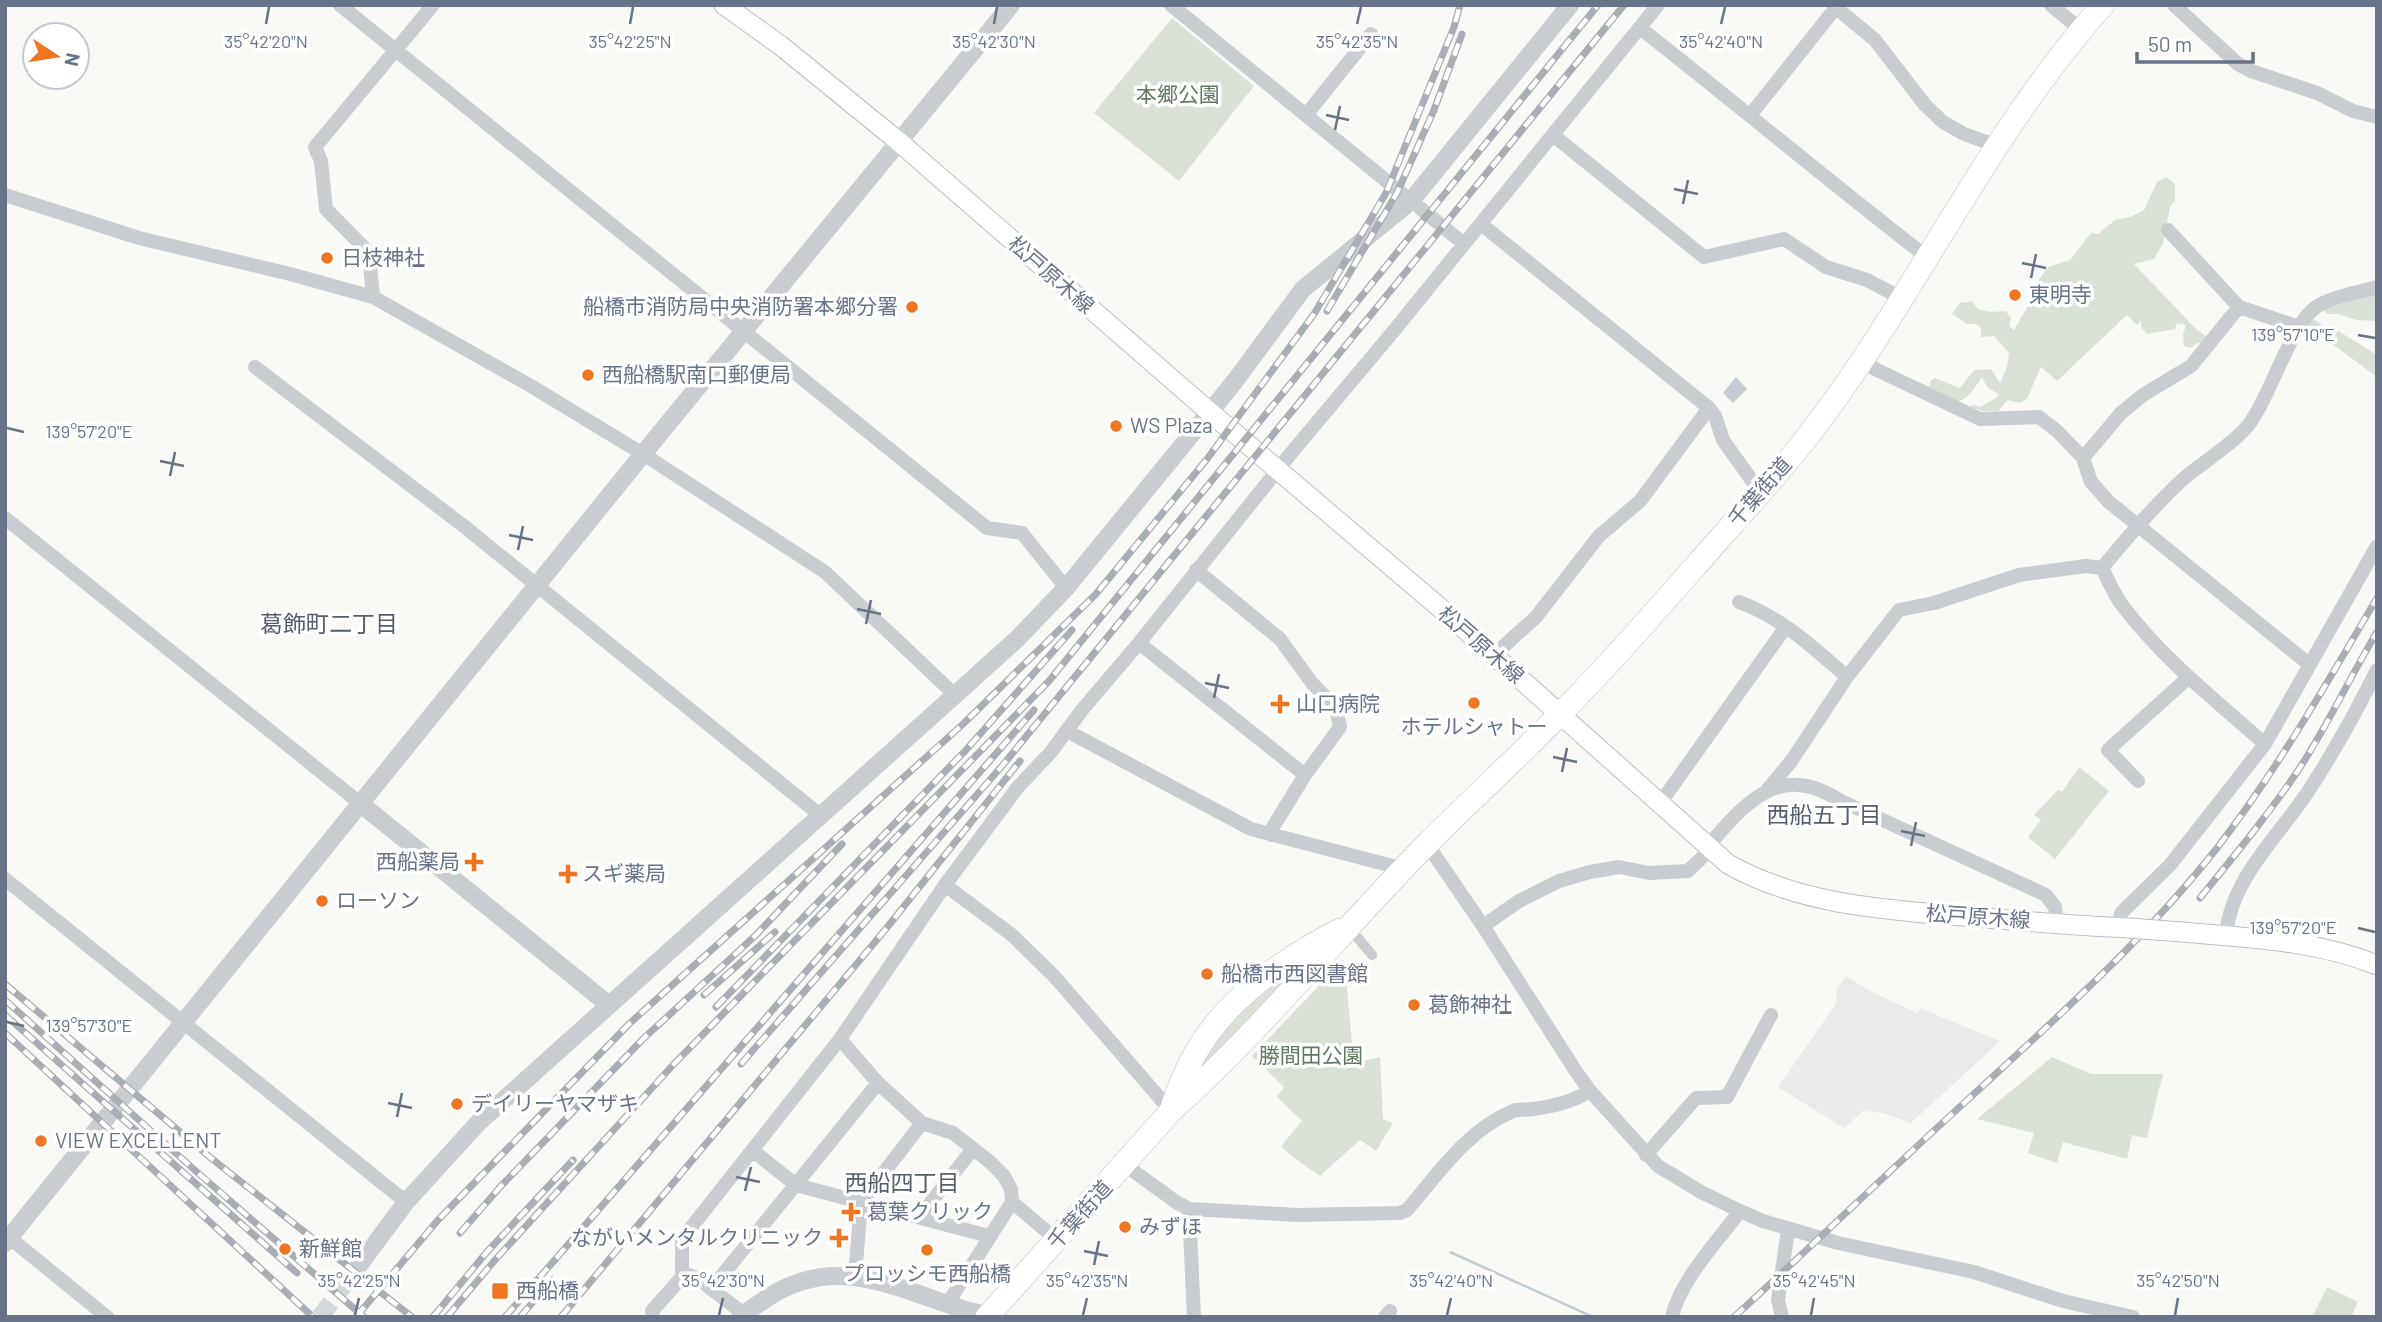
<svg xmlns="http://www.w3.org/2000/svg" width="2382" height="1322" font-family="Barlow,'Noto Sans JP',sans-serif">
	<rect width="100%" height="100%" fill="#f9f9f6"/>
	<path fill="#eaeaea" d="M1846 976 1868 990 1917 1013 1920 1008 2000 1041 1911 1123 1882 1113 1863 1111 1844 1128 1778 1087 1836 1004 1837 989Z"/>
	<path fill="#d9e1d7" d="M1172 18 1254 86 1179 181 1094 113Z
		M2166 177 2175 184V201L2170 207 2163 243 2154 259 2134 264 2196 329 2207 337 2197 355 2184 365 2201 343H2198L2190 348 2184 346 2183 335 2186 325 2177 323 2175 329 2147 334 2141 327V321L2137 325 2127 315 2057 381 2041 367 2027 399 2019 403 2008 400 1998 411H1983L1970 407 1973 405 1980 407 1996 398 1998 394 1987 387 1982 377C1964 405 1959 408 1929 389L1930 381 1935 378 1960 388 1974 370 1991 369 2000 383 2007 367 2009 353 1994 336 1981 337V328L1976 324H1967L1952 314 1960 302 1965 303 1972 301 1978 309 1991 312 2006 311 2011 319 2009 326 2014 330 2035 294V285L2048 267 2070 260 2091 233 2098 234 2115 220 2130 217 2144 210 2157 182Z
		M2377 293V321L2357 320 2338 314H2327L2323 309Z
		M2310 317 2324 326 2332 327 2377 355V377L2335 346 2305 329Z
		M2079 767 2109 791 2055 859 2028 837 2041 820 2034 815 2058 790 2062 792Z
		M1344 959 1354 1063 1380 1057 1383 1119 1393 1123 1376 1151 1360 1140 1320 1176 1290 1155 1281 1146 1302 1121 1277 1097 1284 1087 1252 1056Z
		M1303 962 1204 1069H1198C1209 1032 1271 985 1303 962Z
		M2052 1057 2091 1074H2163L2147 1138 2132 1135 2127 1159 2063 1142 2057 1163 2028 1153 2034 1133 1977 1119Z
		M2327 1287 2358 1302 2351 1317H2312Z"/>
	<path fill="#c3ccd2" d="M1736 377 1747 389 1733 403 1723 393Z
		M1451 1251 1596 1317H1590L1449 1253Z"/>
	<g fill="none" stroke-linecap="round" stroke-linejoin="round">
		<path stroke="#d4d8db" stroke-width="18" stroke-dasharray="18 9" stroke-linecap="butt" d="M320 1317 360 1264"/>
		<g stroke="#bbbfc5" stroke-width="21">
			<path id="secondary" d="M724 5 780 45 898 141 1198 402 1452 618 1728 864C1802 906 1890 910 1973 917 2025 921 2077 926 2129 928
				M2182 932C2248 938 2315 940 2377 965"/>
		</g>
		<g stroke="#bbbec2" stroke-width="24">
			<path id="trunk" d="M1172 1108C1178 1089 1185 1071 1195 1054 1226 999 1285 958 1340 930
				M987 1317 1171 1111C1264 1028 1341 931 1428 843 1471 800 1516 759 1559 715 1615 659 1668 597 1721 537 1751 503 1783 469 1811 432 1916 296 1987 134 2103 5"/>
		</g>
		<path stroke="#c9ccd0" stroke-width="10" d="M1357 937 1372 955"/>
		<path stroke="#c9ccd0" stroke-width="14" d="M340 5 987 528 1022 533 1066 588
			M1171 5 1411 201
			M1833 5 1875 40 1925 105 1943 122 1964 134 1998 146
			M2051 5 2081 30
			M2174 5 2238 64 2251 71 2317 93 2353 111 2377 117
			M1640 28C1737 104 1831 183 1928 258
			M1310 110 1371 34
			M1751 114 1838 5
			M1553 135 1704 257 1784 239 1826 267 1867 280 1903 299
			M5 195 139 238 290 274 373 297 531 386 643 454 825 572 955 695
			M1420 208 1464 244
			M1481 224 1709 408 1715 416 1723 440 1760 492
			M2168 230 2239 307 2299 327
			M373 297 369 253 326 209 321 161 315 147 433 5
			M1864 360 1875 369 1980 419 2039 417 2057 431 2083 458 2091 482 2109 502 2310 665
			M255 367 465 527 820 815
			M2083 458 2121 413 2143 395 2191 366 2239 307
			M5 518 361 804
			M2102 568C2127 538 2152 508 2181 481 2202 462 2233 445 2250 423 2271 394 2291 325 2316 307 2333 296 2357 293 2377 287
			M1196 570 1280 639 1312 683 1336 708 1340 727 1305 775 1273 827 1271 835
			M1739 602C1781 617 1814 648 1847 677
			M1139 643 1305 775
			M1494 655 1536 617 1599 536 1640 501 1709 408
			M1067 731 1251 829 1404 869
			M2138 781 2108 750 2189 677
			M1768 789 1792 760 1847 677 1899 610 1934 603 2019 575 2086 566 2102 568C2108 580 2114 594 2122 605 2162 658 2215 700 2265 744
			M1666 795 1785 628
			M1427 844 1483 926 1575 1070 1590 1091 1658 1166 1701 1192 1740 1211 1763 1221 1838 1243 1974 1272 2063 1301 2133 1317
			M1707 847C1745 804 1778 761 1839 800L2046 895 2055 907 2057 923
			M5 879 406 1202
			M945 885 1012 935 1054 976 1171 1111
			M1483 926 1519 901 1559 881 1590 872 1619 867 1649 873 1688 871 1710 850
			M2116 928 2122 912 2170 865 2265 744 2377 546
			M2226 936C2230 880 2278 837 2307 793 2333 754 2356 712 2377 670
			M840 1039 878 1083 922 1123 953 1133 990 1162 1004 1176 1011 1189 1012 1202 948 1303
			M752 1150 796 1185 989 1236
			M1646 1155 1696 1098 1727 1097 1771 1015
			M1125 1165 1176 1202 1189 1209 1297 1215 1400 1213 1407 1210C1438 1174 1467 1130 1513 1111 1519 1109 1527 1110 1534 1109 1554 1106 1572 1102 1590 1091
			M1012 1202 1057 1240
			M1189 1209 1194 1317
			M919 1217 973 1149
			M5 1234 107 1317
			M855 1276 861 1202 922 1123
			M682 1277 689 1275 697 1278 744 1314
			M711 1289 878 1083
			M653 1317 652 1311 682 1277V1239L840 1039 945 885 1018 787 1051 752 1082 710 1139 643 1292 452 1392 333 1658 5
			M1385 1317 1390 1311
			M1672 1317C1680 1280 1718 1241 1740 1211
			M1782 1317 1778 1300 1788 1229"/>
		<path stroke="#c9ccd0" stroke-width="18" d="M361 804 609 1005
			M5 1243 643 454 1011 5
			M360 1264 406 1202 479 1122 955 695 1017 639 1066 588 1235 381 1303 289 1411 201 1570 5
			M741 1317C749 1309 759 1304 767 1298 837 1252 896 1289 966 1310 976 1313 987 1314 998 1317"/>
		<use href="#secondary" stroke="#fff" stroke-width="19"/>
		<use href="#trunk" stroke="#fff" stroke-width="23"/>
		<g stroke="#a9adb5" stroke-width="7">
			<path id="rail" d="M1327 311 1397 193 1434 110 1462 34
				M2200 898C2234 856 2269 814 2299 769 2328 725 2350 677 2377 632
				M5 984 211 1158 412 1317
				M704 995 775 932
				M5 1000 198 1173 364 1317
				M716 1007 966 750 1072 630
				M5 1015 297 1273
				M5 1033 313 1317
				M741 1064 1002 766 1624 5
				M460 1233 501 1186 643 1039 756 935 842 844
				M356 1317 438 1220 630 1023 962 725 1096 594 1207 459 1314 314 1386 193 1454 27 1460 5
				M433 1317 486 1253 573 1160
				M447 1317 495 1260 673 1065 1049 681 1598 5
				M505 1317 1034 710
				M520 1317 552 1280
				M561 1317 885 930 1020 761
				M1734 1317C1811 1247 1886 1174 1963 1104 2051 1023 2143 942 2217 848 2277 770 2327 683 2377 598"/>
		</g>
		<use href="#rail" stroke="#fff" stroke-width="4.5" stroke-dasharray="13" stroke-linecap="butt"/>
		<g stroke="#bbbfc5" stroke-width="21" stroke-linecap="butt">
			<path id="secondary-bridge" d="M2129 928 2182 932"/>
		</g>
		<use href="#secondary-bridge" stroke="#fff" stroke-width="19"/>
	</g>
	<path fill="none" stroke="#667389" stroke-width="2.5" d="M266 24 269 7M630 24 633 7M994 24 997 7M1357 24 1361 7M1721 24 1725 7M1326 115 1349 120M1335 130 1340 106M1674 189 1698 194M1683 204 1688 180M2022 263 2046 268M2031 278 2036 254M2358 335 2375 338M7 428 24 432M160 461 184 466M170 476 175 452M509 535 533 540M518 550 523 526M857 609 881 614M866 624 871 600M1205 683 1229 688M1214 698 1219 674M1553 757 1577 762M1562 772 1567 748M1901 831 1925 836M1911 846 1916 822M2358 928 2375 932M7 1022 24 1026M388 1103 412 1108M397 1117 402 1093M736 1177 760 1182M745 1191 751 1167M1084 1251 1108 1256M1094 1265 1099 1241M355 1315 359 1298M719 1315 723 1298M1083 1315 1087 1298M1447 1315 1451 1298M1811 1315 1814 1298M2175 1315 2178 1298"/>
	<g fill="#ef7521" stroke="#fff" stroke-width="2.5">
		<circle cx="327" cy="258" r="7"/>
		<circle cx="2015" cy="295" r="7"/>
		<circle cx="912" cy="307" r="7"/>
		<circle cx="588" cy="375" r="7"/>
		<circle cx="1116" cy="426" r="7"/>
		<circle cx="1474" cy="703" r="7"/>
		<path d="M1276.5 693.5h7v7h7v7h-7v7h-7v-7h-7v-7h7z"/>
		<path d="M470.5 851.5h7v7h7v7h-7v7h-7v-7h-7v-7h7z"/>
		<path d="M564.5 863.5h7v7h7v7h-7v7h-7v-7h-7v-7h7z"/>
		<circle cx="322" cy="901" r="7"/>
		<circle cx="1207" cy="974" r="7"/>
		<circle cx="1414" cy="1005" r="7"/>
		<circle cx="457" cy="1104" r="7"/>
		<circle cx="41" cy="1141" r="7"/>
		<path d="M847.5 1201.5h7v7h7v7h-7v7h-7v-7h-7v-7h7z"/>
		<circle cx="1125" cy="1227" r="7"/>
		<path d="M835.5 1227.5h7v7h7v7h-7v7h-7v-7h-7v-7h7z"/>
		<circle cx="285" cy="1249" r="7"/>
		<circle cx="927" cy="1250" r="7"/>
		<rect x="491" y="1282" width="18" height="18" rx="3.5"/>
	</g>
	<g text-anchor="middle" stroke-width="7" stroke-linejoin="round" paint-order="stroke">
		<g font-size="21" fill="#627a61" stroke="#fff">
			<text x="1178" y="102">本郷公園</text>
			<text x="1311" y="1063">勝間田公園</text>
		</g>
		<g font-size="21" fill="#667389" stroke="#fff" text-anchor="start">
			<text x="341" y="265">日枝神社</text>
			<text x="2029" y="302">東明寺</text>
			<text x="898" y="314" text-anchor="end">船橋市消防局中央消防署本郷分署</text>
			<text x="602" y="382">西船橋駅南口郵便局</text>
			<text x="1130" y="433">WS Plaza</text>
			<text x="1296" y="711">山口病院</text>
			<text x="1474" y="734" text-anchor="middle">ホテルシャトー</text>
			<text x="460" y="869" text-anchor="end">西船薬局</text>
			<text x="582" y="881">スギ薬局</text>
			<text x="336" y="908">ローソン</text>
			<text x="1221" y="981">船橋市西図書館</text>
			<text x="1428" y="1012">葛飾神社</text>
			<text x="471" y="1111">デイリーヤマザキ</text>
			<text x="55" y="1148">VIEW EXCELLENT</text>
			<text x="867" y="1219">葛葉クリック</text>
			<text x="1139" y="1234">みずほ</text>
			<text x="823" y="1245" text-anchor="end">ながいメンタルクリニック</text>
			<text x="299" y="1256">新鮮館</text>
			<text x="927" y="1281" text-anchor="middle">プロッシモ西船橋</text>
			<text x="516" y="1298">西船橋</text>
		</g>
		<g font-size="21" fill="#667389" stroke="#fff">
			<text transform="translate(1051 275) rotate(41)" y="7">松戸原木線</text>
			<text transform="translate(1760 492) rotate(-49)" y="7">千葉街道</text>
			<text transform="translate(1481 645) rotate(41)" y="7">松戸原木線</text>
			<text transform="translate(1978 917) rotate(4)" y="7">松戸原木線</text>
			<text transform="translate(1080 1215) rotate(-48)" y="7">千葉街道</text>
		</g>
		<g font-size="23" fill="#555e6e" stroke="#fff">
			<text x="329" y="632">葛飾町二丁目</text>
			<text x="1824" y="823">西船五丁目</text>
			<text x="902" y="1191">西船四丁目</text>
		</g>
	</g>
	<g font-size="18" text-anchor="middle" fill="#667389" stroke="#fff" stroke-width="7" stroke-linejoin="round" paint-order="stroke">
		<text x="266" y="48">35°42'20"N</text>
		<text x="630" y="48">35°42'25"N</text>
		<text x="994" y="48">35°42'30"N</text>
		<text x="1357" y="48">35°42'35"N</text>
		<text x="1721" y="48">35°42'40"N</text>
		<text x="2293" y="341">139°57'10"E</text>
		<text x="89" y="438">139°57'20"E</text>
		<text x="2293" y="934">139°57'20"E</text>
		<text x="89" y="1032">139°57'30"E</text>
		<text x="359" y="1287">35°42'25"N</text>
		<text x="723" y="1287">35°42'30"N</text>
		<text x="1087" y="1287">35°42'35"N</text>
		<text x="1451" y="1287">35°42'40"N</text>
		<text x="1814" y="1287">35°42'45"N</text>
		<text x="2178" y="1287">35°42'50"N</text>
	</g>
	<rect width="2382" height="1322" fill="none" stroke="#667389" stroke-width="14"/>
	<g transform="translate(56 56) rotate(102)"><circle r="33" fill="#ffffff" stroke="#c2c7d0" stroke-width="2"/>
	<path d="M0-5L12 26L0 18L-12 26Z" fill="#ef7521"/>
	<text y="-10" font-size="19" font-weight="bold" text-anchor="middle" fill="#667389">N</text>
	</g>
	<path d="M2137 52v10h116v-10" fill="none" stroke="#667389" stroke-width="3.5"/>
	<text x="2148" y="52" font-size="21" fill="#667389" stroke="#ffffff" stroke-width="5" paint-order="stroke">50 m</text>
</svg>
